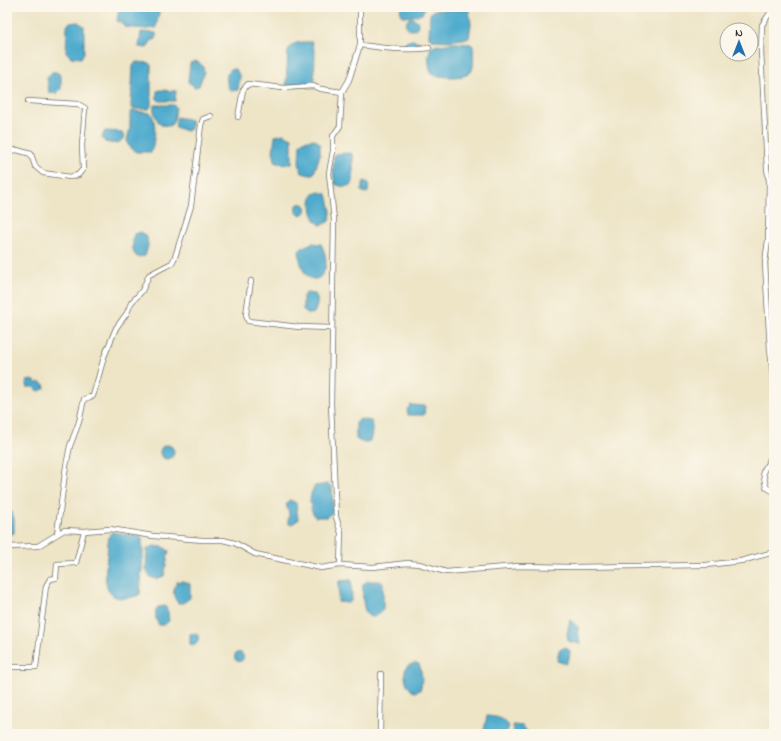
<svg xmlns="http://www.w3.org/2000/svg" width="781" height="741" font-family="'Indie Flower',sans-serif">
	<rect width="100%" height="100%" fill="#fbf7ec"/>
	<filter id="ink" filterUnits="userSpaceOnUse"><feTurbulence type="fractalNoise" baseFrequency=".025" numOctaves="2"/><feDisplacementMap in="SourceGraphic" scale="8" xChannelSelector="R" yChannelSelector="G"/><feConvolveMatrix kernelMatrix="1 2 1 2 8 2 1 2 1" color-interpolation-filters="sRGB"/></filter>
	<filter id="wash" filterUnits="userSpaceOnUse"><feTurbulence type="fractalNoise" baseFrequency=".012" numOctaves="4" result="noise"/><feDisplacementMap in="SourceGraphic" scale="16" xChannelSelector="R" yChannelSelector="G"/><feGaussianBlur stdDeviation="0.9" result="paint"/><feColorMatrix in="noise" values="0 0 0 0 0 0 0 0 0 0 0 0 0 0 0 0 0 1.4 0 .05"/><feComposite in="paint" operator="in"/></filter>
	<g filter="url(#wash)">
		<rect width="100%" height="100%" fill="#eee5c7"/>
		<path fill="#4fabcd" stroke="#3d6b7c" d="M119 7H160L156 28 147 29 124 27 123 23 117 21Z
			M402 7H425L422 14 409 17 402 16 400 9Z
			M435 10H469L471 24 469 38 450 41 432 40 429 37 430 15 431 12Z
			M406 24a6 6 0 1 1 12 0a6 6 0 1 1-12 0Z
			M78 22 84 26V53L81 58 71 57 66 52 67 26 69 23Z
			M141 32 156 33V39L151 41 147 48 139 47Z
			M412 40 420 42V46L405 47 406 42Z
			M312 42 315 54 314 81 309 85 286 86 288 51C292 41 302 42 312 42Z
			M455 43 471 44 473 46C473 53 475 66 471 72 466 79 440 77 433 75 428 68 427 53 432 46Z
			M196 61 203 66 204 72 199 86 195 87 188 82 190 63Z
			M136 62 149 63 151 65V106L149 109H133L131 105 133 66Z
			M231 69H236L240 77 238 90 231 91C226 85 224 74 231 69Z
			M52 72H56L61 75V89L56 94 49 92 47 78Z
			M161 90 176 91 175 101H160L157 99V91Z
			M154 105H174L176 107 174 121 170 126 161 125C156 119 153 112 154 105Z
			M133 111 151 113C157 122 155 142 151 152H136L128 145 127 140 130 128V112Z
			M177 117 191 120V129L186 131 175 127Z
			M106 131 121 132 124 136C121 145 113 144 105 142L102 138 104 132Z
			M283 134 292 138V164H290L276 163 273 152 275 136Z
			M315 139 320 144V155L314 173 310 175 302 173 299 163 300 144 303 141Z
			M350 153 353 155V182L352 185C346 187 341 187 335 184L333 171 334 157 335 154Z
			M364 181 369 183 368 192 366 193 361 191Z
			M319 192 327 194 331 211 330 221 321 225C311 221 309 202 313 194Z
			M295.5 209a5.5 5.5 0 1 1 11 0a5.5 5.5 0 1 1-11 0Z
			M141 232 147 237 148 246 145 256 137 257C131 252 133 242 134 234Z
			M312 243 321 244C339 279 302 298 299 251L303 247Z
			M306 293 315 294C319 300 317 307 314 313 309 315 305 314 303 309V296Z
			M31 380 35 381 36 384 38 382 44 384 45 388 40 391 36 390 35 387H27V381Z
			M411 405 425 406 424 415H408L407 409Z
			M360 419 371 421C373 427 372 435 370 441 364 443 361 443 356 439V423Z
			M160 452a7 7 0 1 1 14 0a7 7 0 1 1-14 0Z
			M328 484 332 487 333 512 328 517H315C309 508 308 495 315 486Z
			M290 500 296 503 298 520 292 524H289C287 519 289 519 289 514 289 509 285 508 287 502Z
			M7 512H12L14 519V533L7 536Z
			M112 532 142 537 143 555 140 594C136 597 131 597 126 598 101 601 105 572 107 556 108 548 107 537 112 532Z
			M154 546 163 547 169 551 164 576 156 579 150 577 146 569 147 551 148 548Z
			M351 580 352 600 349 603 338 602 339 581Z
			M183 581 190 584V598L183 603H178C172 596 173 589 177 582Z
			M368 581H380L383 583V610C362 632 362 596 363 584Z
			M165 606 168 612 169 621 164 625H159C155 620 154 612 158 607Z
			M570 620 578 627 580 644 568 641 567 633Z
			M196 633C200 637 199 642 195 645L192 646 190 644V634Z
			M566 647 570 651 569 658 566 664 557 661 559 650Z
			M234.5 657a4.5 4.5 0 1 1 9 0a4.5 4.5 0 1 1-9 0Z
			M415 663 419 664C422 672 423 682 420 690L414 692C406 688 402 674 407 666Z
			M487 716C497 717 502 717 509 726L506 734H483Z
			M513 725 523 726 529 734H514Z"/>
	</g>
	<g filter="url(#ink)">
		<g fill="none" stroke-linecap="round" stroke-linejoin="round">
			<g stroke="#6f6c62" stroke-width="6">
				<path id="street" d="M770 7V13L762 25 761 51 767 169 769 181 768 240 765 263 770 349 774 387
					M360 45C383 48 406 51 429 48
					M238 117 243 90 248 84 283 88 313 86 321 89 342 92
					M7 151 17 150 31 154 35 166 43 173 70 177 78 175 83 169 82 145 85 108 78 104 28 101
					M251 281 246 314 248 321 299 327 332 328
					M774 395V411
					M774 452 763 472 766 487 774 492
					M57 534 66 466 70 446 79 422 84 399 93 396 104 357 116 328 127 313 131 303 142 291 149 275 172 263 175 257 191 206 201 125 203 119 211 116
					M7 547 38 546 64 530 84 531 110 529 153 536 203 540H223L235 543 255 554 321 568 340 565 373 567 408 563 419 564 446 572 519 566 573 567 706 565 741 561 774 552
					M340 565 341 533 336 517 331 404 334 220 329 173 333 151V136L340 126 342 92 349 80 360 45V7
					M7 667H36L46 586 50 579 56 578 57 564 76 563 84 531
					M380 734 381 674"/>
			</g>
			<use href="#street" stroke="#fff" stroke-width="4.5"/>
		</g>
	</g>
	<rect width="781" height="741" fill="none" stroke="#fbf7ec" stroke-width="24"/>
	<g transform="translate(739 42)"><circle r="19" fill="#fbf7ec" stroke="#a8a59f"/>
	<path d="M0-3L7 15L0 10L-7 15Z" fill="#1f6fb2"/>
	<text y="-6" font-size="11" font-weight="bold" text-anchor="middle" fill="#2b2b2b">N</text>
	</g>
</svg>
